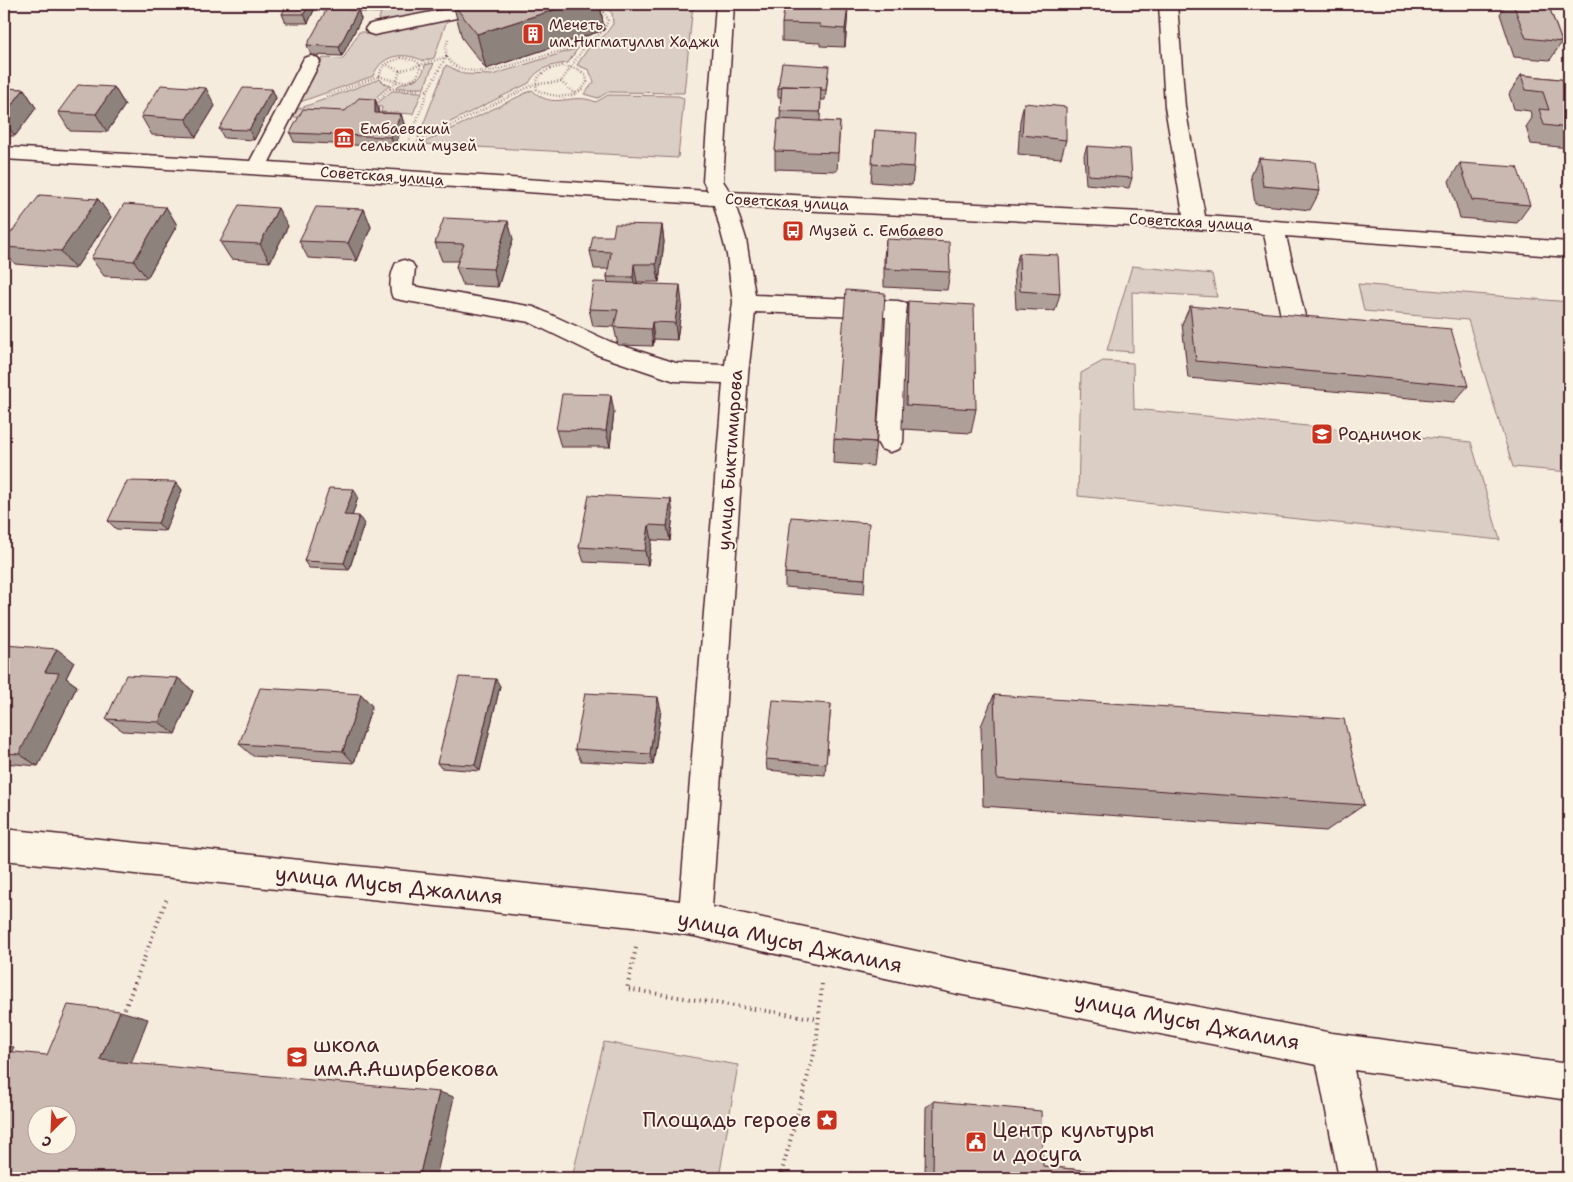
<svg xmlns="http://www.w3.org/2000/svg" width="1573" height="1182" font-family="'Shantell Sans',sans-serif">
	<rect width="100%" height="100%" fill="#f5ecde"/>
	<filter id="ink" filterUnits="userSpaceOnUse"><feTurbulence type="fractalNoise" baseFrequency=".02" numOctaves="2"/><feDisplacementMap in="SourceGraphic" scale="10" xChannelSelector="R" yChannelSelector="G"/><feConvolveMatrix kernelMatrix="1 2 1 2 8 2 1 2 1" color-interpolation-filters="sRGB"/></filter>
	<g filter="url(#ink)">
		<path fill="#dbcec4" stroke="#927678" d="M293 4H424L440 12 377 24 381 13 322 11 324 4Z
			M601 4H693L684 93 608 92 598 98 584 94 594 82 589 70 577 65 591 44 604 36 613 24 612 13Z
			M447 20 434 58 424 61C405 52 382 53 373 76L300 102 323 58 343 59 359 32H373Z
			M578 48 568 63C552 65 538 67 529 83L418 138 446 65 464 74 492 75Z
			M434 63 424 88H395C406 79 422 84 425 65Z
			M380 79 384 83 390 85 367 105 348 119 293 117 298 109Z
			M532 90C554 112 571 91 596 102L608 95 678 96 684 98 678 158 421 144Z
			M392 91 422 92 413 114 381 112 382 107 374 106Z
			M1132 266 1212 274 1217 297 1132 292 1133 352 1107 350Z
			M1358 284 1569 302V472L1513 467 1468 320 1364 311Z
			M1103 361 1133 363 1134 409 1471 442 1500 540 1078 496 1081 373Z
			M604 1042 738 1065 719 1178H572Z"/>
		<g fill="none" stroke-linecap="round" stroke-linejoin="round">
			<g stroke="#4a1f2b" stroke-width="3">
				<path id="minor" d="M474 4H509L506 8 500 9 374 35 368 33 365 29 368 25 374 23Z
					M716 4H734L723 181 730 192 1183 214 1165 107 1159 4H1177L1185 107 1205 216 1569 242V257L1286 236 1305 316 1301 322 1293 324 1285 322 1281 316 1264 234 1195 229 736 207 746 239 755 295 898 301 906 303 909 309 903 442 899 449 890 452 881 449 877 442 886 317 755 312 748 374 712 907 958 960 1332 1033 1569 1064V1100L1354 1070 1376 1178H1339L1317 1065 958 994 694 936 642 928 4 860V829L642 896 680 901 723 383 675 381 595 354 529 322 401 300 393 298C388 288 391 272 396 263L404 260 412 263 415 268 413 286 534 307 611 342 676 363 725 365 733 302 727 255 714 205 397 183 4 159V147L250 161 302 62 304 58 311 56 318 58 320 62 269 162 708 191 703 181Z"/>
			</g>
			<path stroke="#4a1f2b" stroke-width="2.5" stroke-dasharray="0.5 2.5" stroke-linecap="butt" d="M448 40C437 69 471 73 492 71L588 43C597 37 606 31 608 19L602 9 594 4
				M401 58 414 60 420 64C422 87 393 83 380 76 380 63 391 62 401 58Z
				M385 64 400 71
				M562 66 578 69 586 75 587 82C576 101 555 98 537 90 533 73 549 69 562 66Z
				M561 82 576 94
				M390 89 428 90
				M326 96 380 76
				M374 103 396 83 400 71 446 57 428 90 405 152
				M407 147 535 84 561 82 587 43"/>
			<path stroke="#4a1f2b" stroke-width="4" stroke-dasharray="1 4.5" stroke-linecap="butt" d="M636 948 627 989 818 1019
				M123 1014 167 898
				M780 1178 816 1046 822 984"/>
			<use href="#minor" fill="#fcf5e5" fill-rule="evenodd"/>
		</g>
		<path fill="#ae9f98" stroke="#4a1f2b" d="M453 4H600L604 30 486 69 462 38Z
			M1506 4H1548L1562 42 1550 60 1514 57 1500 14Z
			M848 6 845 47 820 46V43L782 41V23Z
			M315 8 308 23H286L282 14Z
			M358 10 361 19 342 56 311 55 307 45Z
			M828 75 825 100H821L820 121 840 122 837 171 775 169V151L780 119 781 97H778V88Z
			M1521 75 1569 80V148L1531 144 1526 127 1532 118 1530 111 1514 109 1509 94Z
			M114 87 125 105 107 132 70 131 58 112Z
			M4 88 24 89 36 108 15 136H4Z
			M272 89 276 98 254 140 224 138 219 129Z
			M375 99 378 108V113L401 114 404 124 394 147 294 142 290 133Z
			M1024 103 1066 140 1061 158 1018 154 1020 121Z
			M215 106 196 137 152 135 141 116Z
			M875 130 914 167 912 185 871 182Z
			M1087 146 1132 178 1129 188 1086 184 1084 155Z
			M1259 158 1320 191 1310 210 1255 204 1251 176Z
			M1460 163 1530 205 1517 223 1460 218 1449 181Z
			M98 199 111 217 75 269 15 264 4 250V242Z
			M166 207 177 225 147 278 104 276 91 258Z
			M364 209 371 227 357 261 308 258 299 241Z
			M662 225 664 242 659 282H637V284L682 303 677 340 654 339 653 346 618 345 614 327 593 326 589 309 608 283 607 277 608 269H594L590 251 613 236Z
			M288 226 270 262 231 259 220 242Z
			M513 239 498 287 463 285 456 267 458 261H442L435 243Z
			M886 239 950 272 947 290 884 287V257Z
			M1019 253 1060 294 1055 311 1016 309 1014 271Z
			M908 301 976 409 971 433 902 429 905 326Z
			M1190 306 1468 386 1454 402 1188 378 1182 324Z
			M614 412 610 447H561L556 430Z
			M834 439 876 442 873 466 833 463Z
			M176 482 182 490 165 531 116 529 108 521Z
			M358 497 352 516 364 524 349 570 309 568 304 561Z
			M673 514 670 541 652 540 648 565 584 562 579 547Z
			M785 573 865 579 864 594 785 587Z
			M4 645 74 662 66 678 77 686 38 766 4 763Z
			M178 678 193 691 175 734 123 731 106 719Z
			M500 686 480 771 441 768 437 763Z
			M361 694 372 706 354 763 253 756 239 744Z
			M994 695 1364 805 1326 831 983 806 981 726Z
			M831 704 825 775 767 770 766 759Z
			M661 710 653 765 581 761 575 749Z
			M934 1101 1043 1166 1158 1178H925L926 1107Z"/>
		<path fill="#8d827c" stroke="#4a1f2b" d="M309 4H314L315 8 308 23 304 14Z
			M573 4H600L604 30 486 69 477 34Z
			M848 6 847 25 845 47V29Z
			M358 10 361 19 342 56 339 47Z
			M114 87 125 105 107 132 96 114Z
			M206 88 215 106 196 137 186 119Z
			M24 89 36 108 15 136 4 121V115Z
			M272 89 276 98 254 140 249 130Z
			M375 99 378 108 379 122 375 113Z
			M401 114 404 124 394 147 391 137Z
			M98 199 111 217 75 269 61 251Z
			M166 207 177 225 147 278 134 261Z
			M278 208 288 226 270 262 260 244Z
			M364 209 371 227 357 261 348 243Z
			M508 221 513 239 498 287 493 269Z
			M662 225 664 242 659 282 656 264Z
			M634 264 637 282 636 295 633 277Z
			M680 285 682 303 677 340 675 323Z
			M652 322 654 339 653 346 651 329Z
			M611 395 614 412 610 447 606 431Z
			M176 482 182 490 165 531 158 523Z
			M354 489 358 497 350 523 344 515Z
			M671 499 673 514 670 541 667 526Z
			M359 516 364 524 349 570 344 563Z
			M649 525 652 540 648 565 645 551Z
			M57 649 74 662 66 678 77 686 38 766 19 754 45 672Z
			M178 678 193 691 175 734 159 722Z
			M496 679 500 686 480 771 475 765Z
			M361 694 372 706 354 763 343 751Z
			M658 697 661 710 653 765 650 754Z
			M120 1011 148 1019 130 1066 100 1060Z
			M4 1045 14 1047 10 1055 4 1053Z
			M439 1092 454 1097 436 1178H419Z"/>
		<path fill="#cab9b1" stroke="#4a1f2b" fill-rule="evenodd" d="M287 4H309L304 14H282Z
			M453 4H573L477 34Z
			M785 4 848 6 845 29 820 27V24L782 23Z
			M1513 4H1548L1562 42 1526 38Z
			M327 9 358 10 339 47 307 45Z
			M782 63 829 66 826 90H821V87L782 86 781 88H778Z
			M1521 75 1569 80V128L1544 125 1539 109 1549 110 1543 92 1526 90Z
			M78 85 114 87 96 114 58 112Z
			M161 85 206 88 186 119 141 116Z
			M782 86 821 87 820 112 780 111Z
			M4 88 24 89 4 115Z
			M243 88 272 89 249 130 219 129Z
			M359 98 375 99V113L401 114 391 137 290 133 303 109 345 111Z
			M1024 103 1066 107V140L1022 135Z
			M778 119 840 122 838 153 775 151Z
			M875 130 916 133 914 167 872 164Z
			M1087 146 1130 149 1132 178 1088 175Z
			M1259 158 1315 162 1320 191 1263 186Z
			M1460 163 1517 167 1530 205 1472 200Z
			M40 195 98 199 61 251 4 247V242Z
			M124 204 166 207 134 261 91 258Z
			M239 205 278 208 260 244 220 242Z
			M316 207 364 209 348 243 299 241Z
			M444 218 508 221 493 269 456 267 464 244 435 243Z
			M615 224 662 225 656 264H634L633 277H607L611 252 590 251 593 236H613Z
			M886 239 949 242 950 272 885 269Z
			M1019 253 1058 255 1060 294 1020 291Z
			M594 282 680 285 675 323 652 322 651 329 614 327 618 310 589 309Z
			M846 290 885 293 876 442 834 439Z
			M908 301 974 305 976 409 906 405Z
			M1190 306 1451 329 1468 386 1196 361Z
			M562 394 611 395 606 431 556 430Z
			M127 481 176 482 158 523 108 521Z
			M329 488 354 489 344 515 359 516 344 563 304 561Z
			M589 495 671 499 667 526 649 525 645 551 579 547Z
			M791 517 869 523 865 579 785 573Z
			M4 645 57 649 45 672 59 673 19 754 4 753Z
			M126 675 178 678 159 722 106 719Z
			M459 677 496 679 475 765 437 763Z
			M260 688 361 694 343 751 239 744Z
			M585 693 658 697 650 754 575 749Z
			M994 695 1344 719 1364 805 997 779Z
			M773 700 831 704 826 764 766 759Z
			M68 1005 120 1011 100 1060 439 1092 419 1178H4V1051L47 1055ZM38 1114H68V1144H38Z
			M934 1101 1041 1111 1043 1166 1158 1178H933Z"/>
	</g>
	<defs>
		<g id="building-square" transform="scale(1.125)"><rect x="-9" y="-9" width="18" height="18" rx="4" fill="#c8321e" stroke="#fcf5e5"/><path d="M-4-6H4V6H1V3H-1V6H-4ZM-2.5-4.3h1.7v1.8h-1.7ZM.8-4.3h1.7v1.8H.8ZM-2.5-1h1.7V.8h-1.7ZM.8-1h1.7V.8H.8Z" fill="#fff"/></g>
		<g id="museum-square" transform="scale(1.125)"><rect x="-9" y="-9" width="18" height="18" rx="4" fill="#c8321e" stroke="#fcf5e5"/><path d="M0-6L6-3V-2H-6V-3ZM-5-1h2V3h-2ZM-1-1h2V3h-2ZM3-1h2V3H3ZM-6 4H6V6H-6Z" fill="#fff"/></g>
		<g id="bus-square" transform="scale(1.125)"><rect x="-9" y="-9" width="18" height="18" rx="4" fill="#c8321e" stroke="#fcf5e5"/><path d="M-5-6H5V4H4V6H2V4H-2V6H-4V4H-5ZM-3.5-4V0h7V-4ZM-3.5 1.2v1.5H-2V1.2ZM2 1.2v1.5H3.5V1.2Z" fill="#fff"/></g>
		<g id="school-square" transform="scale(1.125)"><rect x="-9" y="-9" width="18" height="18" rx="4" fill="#c8321e" stroke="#fcf5e5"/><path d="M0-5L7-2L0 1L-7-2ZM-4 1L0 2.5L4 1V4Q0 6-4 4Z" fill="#fff"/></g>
		<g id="sight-square" transform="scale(1.125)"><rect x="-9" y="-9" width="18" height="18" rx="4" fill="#c8321e" stroke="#fcf5e5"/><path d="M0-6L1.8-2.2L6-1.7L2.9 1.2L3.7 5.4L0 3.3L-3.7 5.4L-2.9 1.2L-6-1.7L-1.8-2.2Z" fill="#fff"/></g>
		<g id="civic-square" transform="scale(1.125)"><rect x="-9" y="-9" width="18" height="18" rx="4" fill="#c8321e" stroke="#fcf5e5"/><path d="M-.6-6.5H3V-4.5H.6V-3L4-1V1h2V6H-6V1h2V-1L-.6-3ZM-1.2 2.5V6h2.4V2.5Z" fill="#fff"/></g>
	</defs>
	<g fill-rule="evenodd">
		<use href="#building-square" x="533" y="34"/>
		<use href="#museum-square" x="344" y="138"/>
		<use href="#bus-square" x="793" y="231"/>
		<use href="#school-square" x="1322" y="434"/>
		<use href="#school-square" x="297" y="1057"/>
		<use href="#sight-square" x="827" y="1120"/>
		<use href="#civic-square" x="976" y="1142"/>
	</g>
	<g text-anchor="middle" stroke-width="4" stroke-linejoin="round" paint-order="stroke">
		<g font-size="15" fill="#4a1f2b" stroke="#fcf5e5" text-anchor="start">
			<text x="549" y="30">Мечеть<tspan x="549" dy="17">им.Нигматуллы Хаджи</tspan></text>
			<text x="360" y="134">Ембаевский<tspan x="360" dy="17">сельский музей</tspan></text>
			<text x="809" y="236">Музей с. Ембаево</text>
		</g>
		<g font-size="15" fill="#4a1f2b" stroke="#fcf5e5">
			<text transform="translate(382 176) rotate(4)" y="5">Советская улица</text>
			<text transform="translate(787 202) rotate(3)" y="5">Советская улица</text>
			<text transform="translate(1191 222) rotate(3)" y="5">Советская улица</text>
		</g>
		<g font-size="18" fill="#4a1f2b" stroke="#fcf5e5" text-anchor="start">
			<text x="1338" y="440">Родничок</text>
		</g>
		<g font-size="18" fill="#4a1f2b" stroke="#fcf5e5">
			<text transform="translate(730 460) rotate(-86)" y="6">улица Биктимирова</text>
		</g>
		<g font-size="21" fill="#4a1f2b" stroke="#fcf5e5">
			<text transform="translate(389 885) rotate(6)" y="7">улица Мусы Джалиля</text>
			<text transform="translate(790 942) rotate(12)" y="7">улица Мусы Джалиля</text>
			<text transform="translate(1187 1021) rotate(11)" y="7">улица Мусы Джалиля</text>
		</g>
		<g font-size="21" fill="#4a1f2b" stroke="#fcf5e5" text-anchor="start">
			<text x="313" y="1052">школа<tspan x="313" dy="24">им.А.Аширбекова</tspan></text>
			<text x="811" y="1127" text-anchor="end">Площадь героев</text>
			<text x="992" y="1137">Центр культуры<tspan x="992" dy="24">и досуга</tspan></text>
		</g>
	</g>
	<rect width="1573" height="1182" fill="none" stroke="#fcf5e5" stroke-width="20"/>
	<rect x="10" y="10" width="1553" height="1162" fill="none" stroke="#4a1f2b" stroke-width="2" filter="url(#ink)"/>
	<g transform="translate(52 1130) rotate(204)"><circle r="24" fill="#fcf5e5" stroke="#b59f9b"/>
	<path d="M0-4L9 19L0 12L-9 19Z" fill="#c8321e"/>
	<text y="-8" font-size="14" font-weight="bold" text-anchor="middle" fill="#4a1f2b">С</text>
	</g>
</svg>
